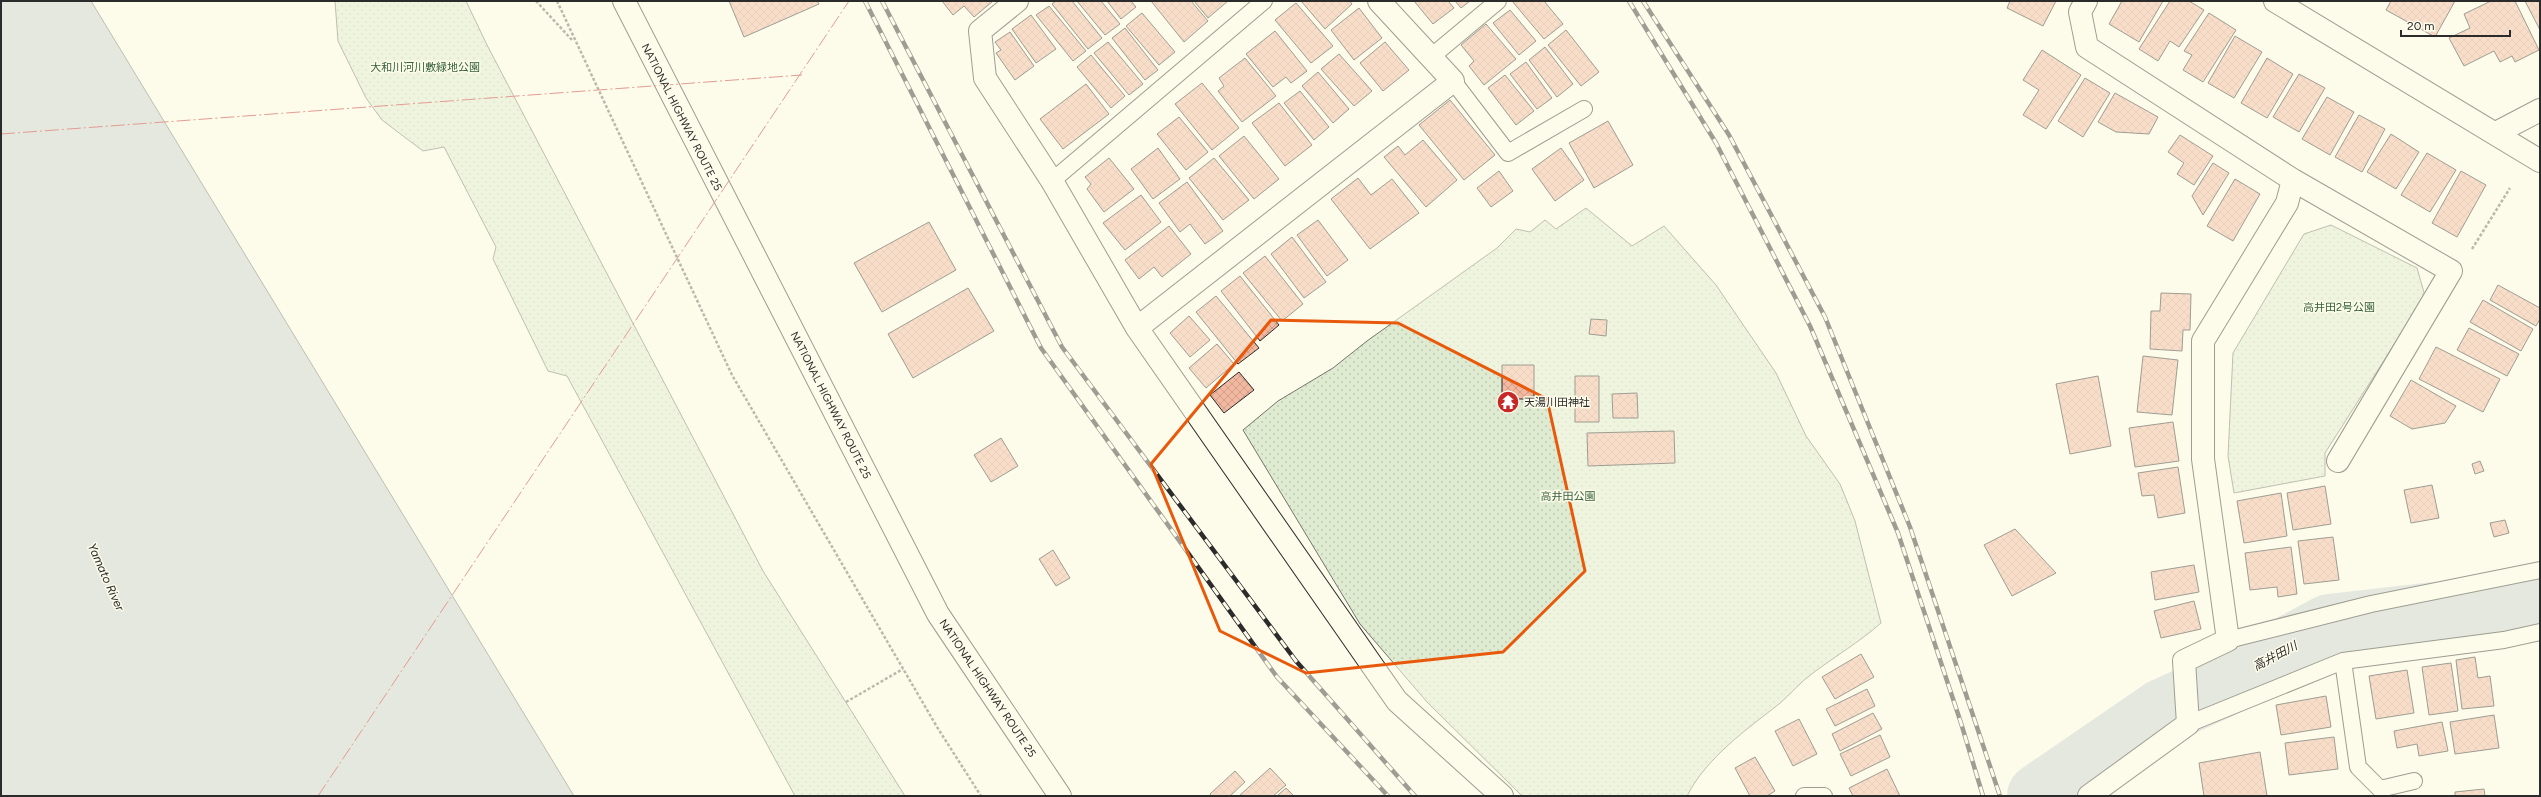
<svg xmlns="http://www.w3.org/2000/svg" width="2541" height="797" font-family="Figtree,'Noto Sans JP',sans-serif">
	<defs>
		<pattern id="park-dots" width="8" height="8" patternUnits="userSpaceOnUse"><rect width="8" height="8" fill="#deebd1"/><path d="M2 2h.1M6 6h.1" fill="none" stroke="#bfcab4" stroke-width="1.8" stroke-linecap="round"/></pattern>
		<pattern id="building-cross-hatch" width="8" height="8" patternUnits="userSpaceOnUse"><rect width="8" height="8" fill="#f2b8a0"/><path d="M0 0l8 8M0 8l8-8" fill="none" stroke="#d09e8a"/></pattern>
	</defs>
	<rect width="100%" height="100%" fill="#fdfbea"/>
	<path fill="url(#park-dots)" stroke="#74746e" d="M335 1H466L487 45 763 571 905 796H795L567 376 548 371 493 259 496 247 444 147 423 151 382 120 366 98 338 41Z
		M1586 208 1632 246 1664 226 1716 285 1776 373 1806 436 1840 484 1855 521 1881 623C1858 643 1837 655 1813 673 1800 682 1791 694 1779 704 1746 730 1707 757 1687 796H1522L1427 702 1360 624 1243 430 1278 401 1333 368 1367 341 1497 248 1516 229 1530 232 1545 220 1556 229Z
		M2331 225 2417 268 2425 296 2325 453V476L2234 493 2228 456 2233 353 2304 234Z"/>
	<path fill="#c7d0d0" stroke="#74746e" d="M1 1H91L574 796H1Z"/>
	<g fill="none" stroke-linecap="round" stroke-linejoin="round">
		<path stroke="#c7d0d0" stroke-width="66" d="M2040 796 2164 711 2215 688 2330 627 2487 609 2540 597"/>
	</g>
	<path fill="url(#building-cross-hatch)" stroke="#2b2b2b" d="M729 1H817L819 4 744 37Z
		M942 1H993L974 17 964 6 953 15Z
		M1056 1H1072L1102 38 1088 49 1052 4Z
		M1077 1H1101L1120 24 1105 35Z
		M1107 1H1131L1136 7 1121 19Z
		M1151 1H1191L1208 21 1184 42Z
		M1194 1H1228L1208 18Z
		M1301 1H1350L1352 4 1325 29Z
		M1414 1H1448L1454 8 1433 24Z
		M1455 1H1470L1461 8Z
		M1512 1H1544L1563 24 1544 39Z
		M2010 1H2056L2043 26 2007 8Z
		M2122 1H2163L2139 42 2109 24Z
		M2170 1H2189L2204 10 2179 47 2170 41 2158 61 2139 49Z
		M2391 1H2455L2435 37 2386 10Z
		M2491 1H2515L2539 50 2515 62 2512 56 2500 62 2494 51 2464 66 2449 38 2470 28 2464 14Z
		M2525 1H2540V30Z
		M1296 3 1333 46 1311 63 1275 20Z
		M1049 6 1086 51 1073 61 1036 15Z
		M1359 8 1382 38 1354 60 1331 30Z
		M1510 10 1536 41 1519 55 1493 23Z
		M1142 13 1175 52 1159 65 1126 26Z
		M2209 13 2236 30 2203 82 2183 70 2192 55 2184 51Z
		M1031 15 1056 49 1036 63 1012 29Z
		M1486 24 1516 59 1484 85 1469 66 1474 61 1461 45Z
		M1125 28 1158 70 1145 80 1112 38Z
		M1566 30 1599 72 1581 86 1548 45Z
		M1275 31 1307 71 1291 83 1286 77 1273 87 1246 54Z
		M1010 32 1034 66 1015 80 996 53 1001 50 995 42Z
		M2235 36 2262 52 2234 98 2208 83Z
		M1108 42 1143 84 1129 95 1094 53Z
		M1385 42 1409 70 1383 91 1360 63Z
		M1545 47 1573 84 1557 97 1529 60Z
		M2042 50 2081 75 2046 129 2023 115 2039 90 2023 80Z
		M1339 54 1372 91 1354 106 1321 69Z
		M1091 55 1125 96 1111 108 1077 67Z
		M1245 58 1276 96 1242 122 1218 91 1224 86 1219 78Z
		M2267 58 2293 74 2267 118 2241 103Z
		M1526 62 1552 98 1537 109 1510 74Z
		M1318 72 1349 109 1333 123 1302 86Z
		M2299 74 2325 88 2299 132 2273 117Z
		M1505 75 1534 111 1516 125 1488 88Z
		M2085 78 2110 93 2083 137 2058 121Z
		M1202 83 1239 128 1212 150 1175 104Z
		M1086 84 1109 114 1063 149 1040 119Z
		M1300 91 1329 127 1314 140 1284 103Z
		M2115 93 2158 117 2149 134 2116 132 2098 122Z
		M2327 97 2354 112 2330 155 2302 139Z
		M1450 100 1495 155 1464 180 1419 125Z
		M1279 103 1312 145 1285 166 1252 123Z
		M2359 115 2385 129 2362 172 2335 157Z
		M1179 117 1208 152 1186 170 1157 134Z
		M1608 121 1633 165 1594 188 1569 143Z
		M2391 134 2419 152 2396 189 2367 172Z
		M2180 135 2213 156 2194 185 2177 174 2184 163 2168 152Z
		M1244 136 1279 179 1254 199 1219 156Z
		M1423 140 1457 180 1426 207 1384 157 1398 146 1405 155Z
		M1158 148 1180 179 1153 199 1131 169Z
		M1561 148 1584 180 1555 201 1532 169Z
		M2427 153 2456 170 2430 212 2401 195Z
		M1109 158 1134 189 1104 212 1087 189 1091 184 1085 177Z
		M1214 158 1249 200 1223 220 1189 178Z
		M2213 163 2229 173 2203 215 2192 196Z
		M1499 171 1513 191 1491 207 1477 188Z
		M2461 171 2486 185 2457 237 2432 223Z
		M1358 178 1371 195 1392 179 1419 213 1370 249 1331 199Z
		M2235 179 2260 194 2233 241 2207 226Z
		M1187 182 1223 231 1205 244 1190 224 1180 232 1159 203Z
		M1141 195 1161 222 1125 250 1103 223Z
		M1318 220 1348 260 1327 276 1297 235Z
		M929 222 956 270 882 312 854 263Z
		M1169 226 1191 254 1162 277 1154 267 1139 279 1125 260Z
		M1292 237 1326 282 1304 298 1271 254Z
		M1265 256 1303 304 1282 321 1243 273Z
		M1240 276 1279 325 1260 341 1221 291Z
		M2498 285 2540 308V319L2536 326 2490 300Z
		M968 288 994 331 913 378 888 334Z
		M2161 293 2191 294 2190 330H2183L2182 351 2150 349 2151 311H2160Z
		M1216 296 1259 348 1238 364 1196 312Z
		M2483 300 2533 329 2521 351 2470 322Z
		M1189 316 1210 340 1190 357 1170 333Z
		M1591 319 1607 320 1606 336 1589 334Z
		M2469 328 2519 354 2507 376 2457 350Z
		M1217 344 1234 364 1206 388 1189 368Z
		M2436 347 2500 379 2483 412 2419 379Z
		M2143 356 2178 360 2172 415 2137 412Z
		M1502 365H1534V399H1502Z
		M1239 372 1254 390 1224 413 1210 395Z
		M1575 376H1599V422H1575Z
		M2098 376 2111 446 2070 454 2056 384Z
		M2411 380 2456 406 2445 423 2412 429 2390 416Z
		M1637 393 1638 418H1613L1612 394Z
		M2173 422 2179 461 2135 467 2129 428Z
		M1674 431 1675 463 1588 466 1587 433Z
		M1001 438 1018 466 991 482 974 455Z
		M2480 461 2484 471 2475 474 2472 464Z
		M2178 467 2185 513 2158 518 2154 495 2142 496 2138 473Z
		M2432 485 2439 518 2411 523 2404 490Z
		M2325 486 2331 524 2293 530 2287 493Z
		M2281 493 2287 536 2244 543 2237 501Z
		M2505 520 2509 533 2494 537 2490 523Z
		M2015 529 2056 573 2012 596 1984 545Z
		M2333 537 2339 580 2304 584 2298 541Z
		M2291 547 2297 594 2278 597 2277 587 2250 590 2245 553Z
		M1053 550 1070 578 1056 586 1039 559Z
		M2194 565 2199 592 2155 600 2151 572Z
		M2194 601 2201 629 2161 638 2154 611Z
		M1861 654 1874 677 1835 699 1822 677Z
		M2475 657 2478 678 2490 676 2494 706 2462 709 2456 660Z
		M2451 663 2458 711 2429 715 2422 667Z
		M2407 670 2414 713 2376 719 2369 676Z
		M1867 689 1875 706 1835 726 1826 709Z
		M2326 696 2331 727 2281 735 2276 705Z
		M1873 713 1882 729 1840 751 1832 734Z
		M2494 715 2499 748 2455 754 2450 722Z
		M1799 719 1817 754 1793 766 1775 731Z
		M2442 722 2448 751 2419 756 2417 744 2397 748 2394 731Z
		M1880 735 1890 757 1851 776 1840 754Z
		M2334 737 2338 769 2289 775 2285 743Z
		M2260 752 2267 796H2204L2199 763Z
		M1755 757 1775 791 1767 796H1750L1735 768Z
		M1270 768 1286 785 1273 796H1239Z
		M1887 769 1900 796H1853L1849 788Z
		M1235 771 1245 782 1230 796H1212L1210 794Z
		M1286 788 1294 796H1277Z
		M2484 789 2485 796H2455V792Z"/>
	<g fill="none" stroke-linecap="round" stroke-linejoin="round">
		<g stroke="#2b2b2b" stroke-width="18">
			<path id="lane" d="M1431 57 1498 1
				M1453 81 1508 153 1584 109
				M1052 181 1264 1
				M2228 640 2371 604 2540 570
				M2343 661 2358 767 2380 789 2414 781
				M2188 724 2343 661 2504 640 2540 632
				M1804 796H1824"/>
		</g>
		<g stroke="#2b2b2b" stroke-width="24">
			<path id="street" d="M1017 1 980 31 985 78 1052 181 1137 328 1397 701 1502 796
				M2086 1 2080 12 2087 47 2293 180 2287 203 2203 341V459L2228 640 2184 661 2188 724 2089 796
				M2293 180 2451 271 2338 461
				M1137 328 1453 81 1379 1"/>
		</g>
		<g stroke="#2b2b2b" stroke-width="24">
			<path id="secondary" d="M2275 1 2540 161
				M2496 133 2540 110"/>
		</g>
		<g stroke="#2b2b2b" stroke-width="24">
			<path id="highway" d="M624 1 938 614 1060 796"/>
		</g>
		<path stroke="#6a6964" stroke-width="2.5" stroke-dasharray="3 2" stroke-linecap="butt" d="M536 1 572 40
			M557 1 732 375 937 727 981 796
			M2472 249 2510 188
			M846 702 903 669"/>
		<use href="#lane" stroke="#fdfbea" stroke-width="16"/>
		<use href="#street" stroke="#fdfbea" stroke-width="22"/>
		<use href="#secondary" stroke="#fdfbea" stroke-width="22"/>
		<use href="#highway" stroke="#fdfbea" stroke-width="22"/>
		<g stroke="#2b2b2b" stroke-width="4.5">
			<path id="rail" d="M865 1 1041 348 1277 677 1388 796
				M882 1 1062 347 1296 661 1415 796
				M1629 1 1716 143 1810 326 1898 533 1961 723 1983 796
				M1643 1 1729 135 1825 317 1910 527 2000 796"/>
		</g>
		<use href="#rail" stroke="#fdfbea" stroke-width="3" stroke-dasharray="9" stroke-linecap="butt"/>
		<path stroke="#c62828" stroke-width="1" stroke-dasharray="14 3 2 3" stroke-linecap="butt" d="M1 134 802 75
			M318 796 849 1"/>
	</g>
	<path d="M0 0H2541V797H0ZM1271 320 1398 323 1547 399 1585 571 1503 652 1306 673 1220 631 1151 464Z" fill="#fdfbea" fill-opacity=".55" fill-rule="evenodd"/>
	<path fill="none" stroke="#e8590c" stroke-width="3" stroke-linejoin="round" d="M1271 320 1398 323 1547 399 1585 571 1503 652 1306 673 1220 631 1151 464Z"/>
	<defs>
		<g id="temple-disc" transform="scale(1.15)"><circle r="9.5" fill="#c62828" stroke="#fdfbea"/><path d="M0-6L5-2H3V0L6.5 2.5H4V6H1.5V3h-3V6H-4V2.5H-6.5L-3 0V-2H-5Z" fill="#fff"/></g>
	</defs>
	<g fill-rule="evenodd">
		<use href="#temple-disc" x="1508" y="402"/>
	</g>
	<g text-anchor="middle" stroke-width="3" stroke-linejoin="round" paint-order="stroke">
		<g font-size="11" fill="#34623c" stroke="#fdfbea">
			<text x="425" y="71">大和川河川敷緑地公園</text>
			<text x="2339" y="311">高井田2号公園</text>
			<text x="1568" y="500">高井田公園</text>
		</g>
		<g font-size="11" fill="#2b2b2b" stroke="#fdfbea">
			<text transform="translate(682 117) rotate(63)" y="4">NATIONAL HIGHWAY ROUTE 25</text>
			<text transform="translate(831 405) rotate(63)" y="4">NATIONAL HIGHWAY ROUTE 25</text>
			<text transform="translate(988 688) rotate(56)" y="4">NATIONAL HIGHWAY ROUTE 25</text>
		</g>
		<g font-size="11" fill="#2b2b2b" stroke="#fdfbea" text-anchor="start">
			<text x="1524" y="406">天湯川田神社</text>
		</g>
		<g font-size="12" font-style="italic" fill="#2b2b2b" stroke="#fdfbea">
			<text transform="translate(106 577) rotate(66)" y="4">Yamato River</text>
			<text transform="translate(2275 656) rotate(-28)" y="4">高井田川</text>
		</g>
	</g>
	<rect width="2541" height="797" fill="none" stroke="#2b2b2b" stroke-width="4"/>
	<path d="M2401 30v6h109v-6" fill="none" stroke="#2b2b2b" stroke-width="2"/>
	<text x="2407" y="30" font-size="12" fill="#2b2b2b" stroke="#fdfbea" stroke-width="3" paint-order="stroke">20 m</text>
</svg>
